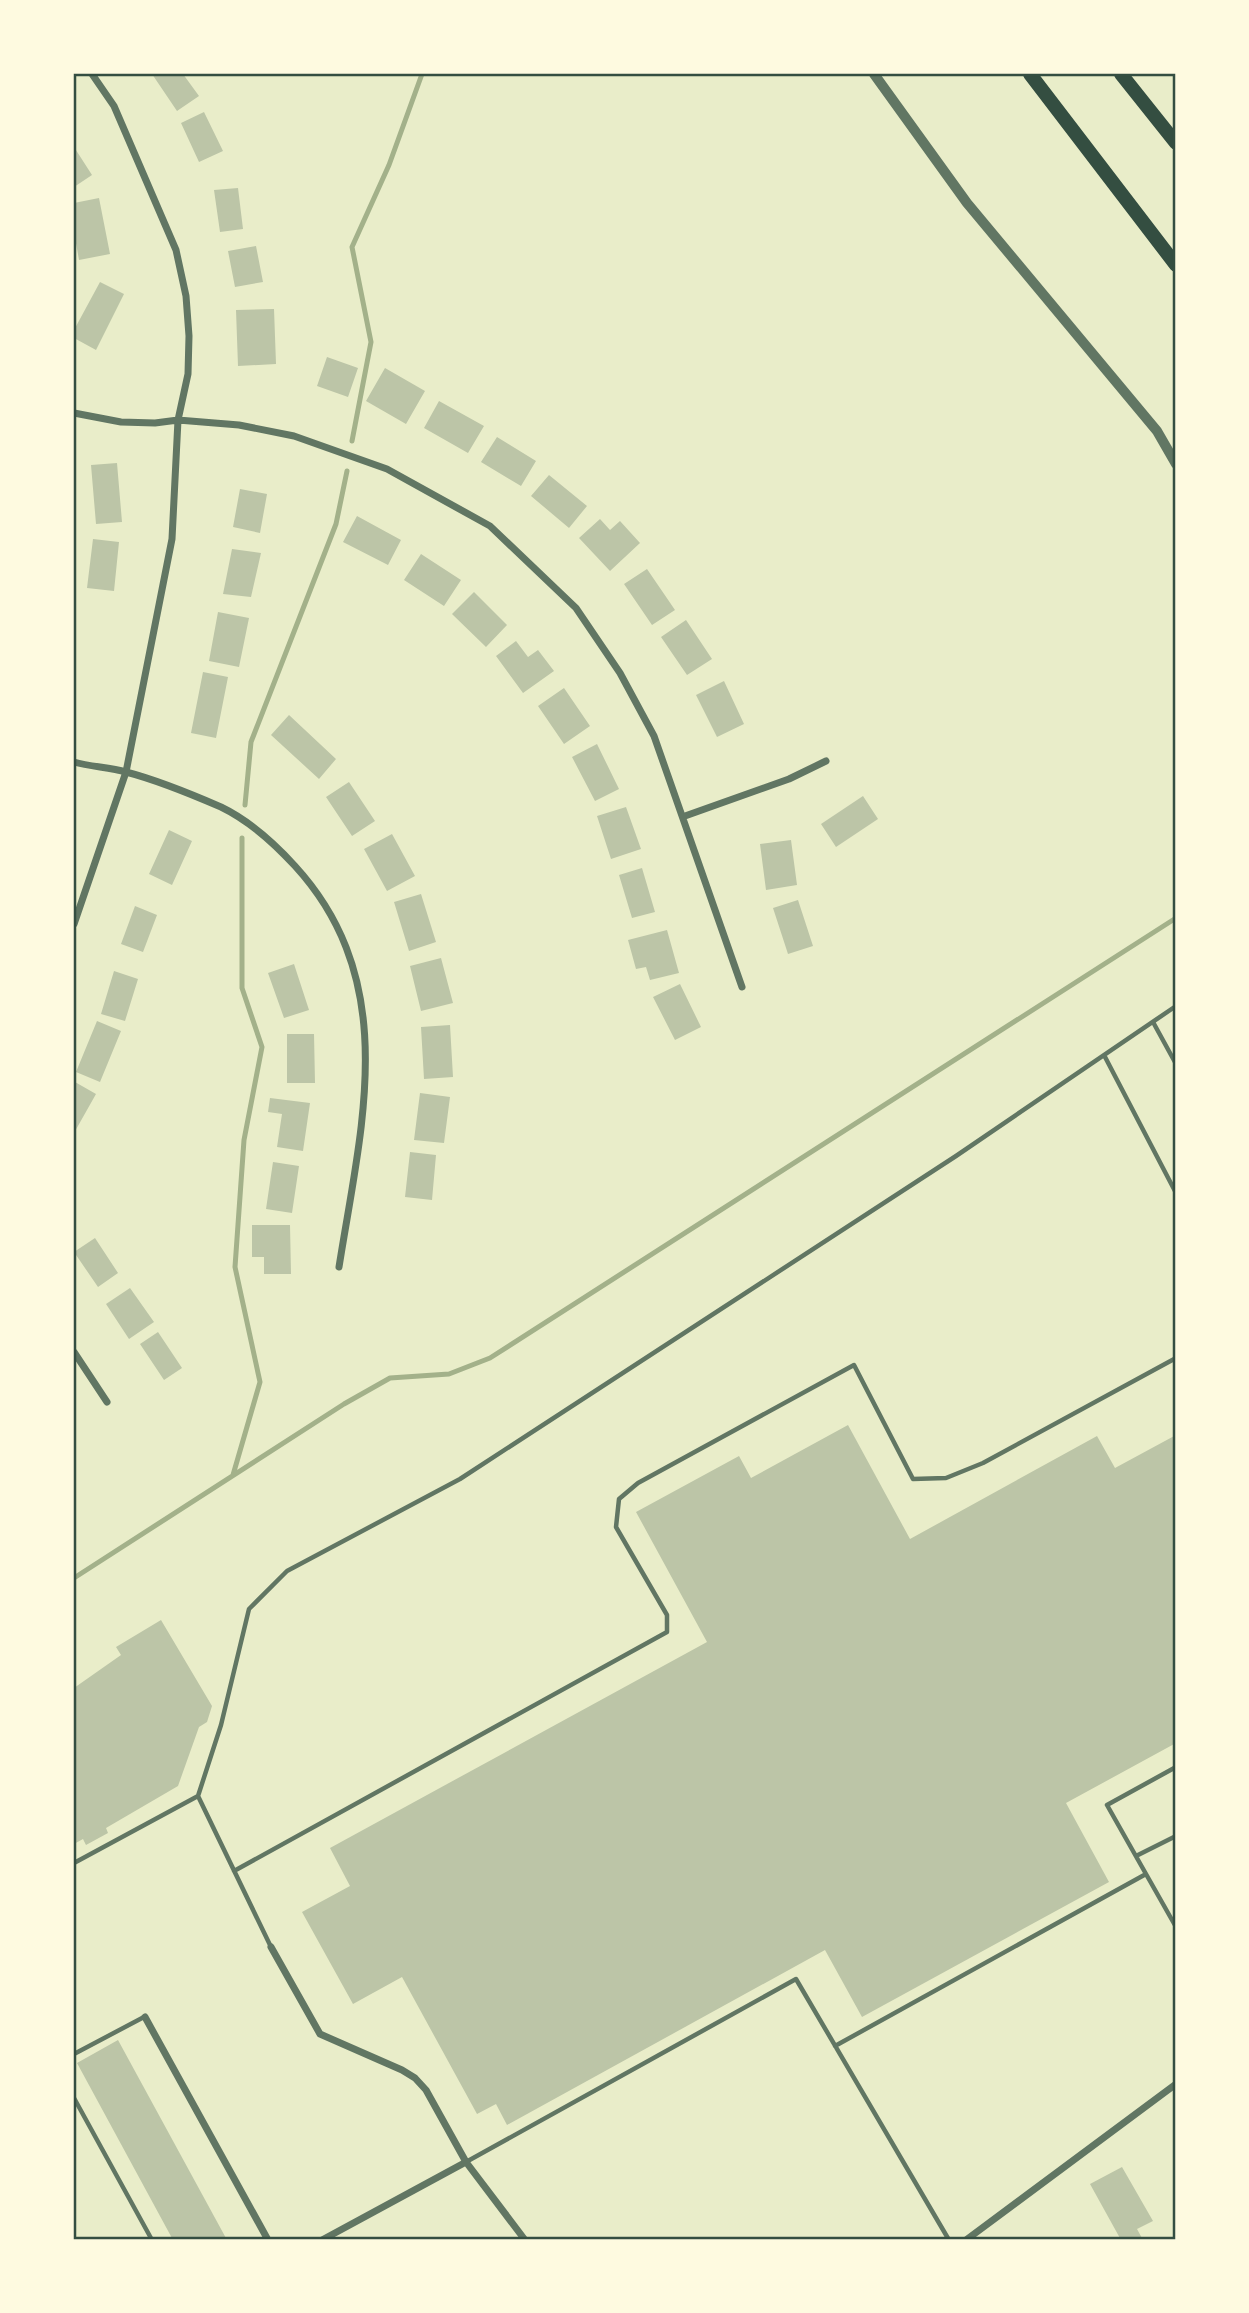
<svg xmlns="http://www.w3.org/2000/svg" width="1249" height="2313" font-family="'Zilla Slab',serif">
	<rect width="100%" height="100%" fill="#e9edc9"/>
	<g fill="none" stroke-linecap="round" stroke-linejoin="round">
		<path stroke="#a3b18a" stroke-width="5" d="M352 441 371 342 352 247 389 165 422 74
			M245 805 251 742 336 524 347 471
			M233 1475 260 1382 235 1267 244 1140 262 1047 242 988V838
			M74 1578 344 1404 390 1378 449 1374 490 1358 1176 918"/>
	</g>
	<path fill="#bcc5a7" d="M152 74H183L199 96 177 111Z
		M204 112 223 151 199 162 181 123Z
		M74 147 92 175 74 187Z
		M238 188 243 229 220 232 214 190Z
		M99 198 110 254 79 260 74 232V203Z
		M256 246 263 282 235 287 228 251Z
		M100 282 124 294 96 350 74 338V330Z
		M274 309 276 364 238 366 236 310Z
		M327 357 358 368 348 397 317 386Z
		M385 368 425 391 406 424 366 401Z
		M439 401 484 426 468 453 424 428Z
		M497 437 536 461 521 486 481 462Z
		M117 463 122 522 96 524 91 465Z
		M549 475 587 506 569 528 531 496Z
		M240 489 267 494 260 533 233 527Z
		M357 516 401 540 388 565 343 542Z
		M600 519 610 530 620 521 640 543 610 571 579 538Z
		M93 539 119 542 114 591 87 588Z
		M232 549 261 553 251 597 223 594Z
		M421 554 461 580 444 606 404 580Z
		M647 569 675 610 652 625 624 584Z
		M474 592 507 625 486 647 452 614Z
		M218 612 249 618 239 667 209 661Z
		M686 620 712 659 687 675 661 637Z
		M516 641 528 657 538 650 554 671 523 693 496 656Z
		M203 672 228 677 216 738 191 733Z
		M724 681 744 724 717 737 696 695Z
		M564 688 590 726 564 744 538 706Z
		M289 715 336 759 319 779 271 735Z
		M597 744 619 789 595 801 572 757Z
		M349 782 375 821 352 836 326 797Z
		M863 796 878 819 836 847 821 824Z
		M626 807 641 849 611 859 597 816Z
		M169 830 192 841 172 885 149 874Z
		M392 834 415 876 387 891 364 849Z
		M791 840 797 885 766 890 760 844Z
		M642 868 655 912 632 918 619 875Z
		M421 894 436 942 409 951 394 902Z
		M798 900 813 946 788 954 773 908Z
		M135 906 157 915 143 952 121 944Z
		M667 930 679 973 650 980 646 967 636 969 628 940Z
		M441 958 453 1003 421 1011 410 966Z
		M294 964 309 1010 284 1018 268 973Z
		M114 971 138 979 125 1021 101 1014Z
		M680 984 701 1027 675 1040 653 997Z
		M97 1021 121 1031 100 1082 76 1072Z
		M450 1025 453 1077 424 1079 421 1027Z
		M287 1034H314L315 1083H287Z
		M75 1082 96 1094 74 1133V1085Z
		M420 1093 450 1097 444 1143 414 1140Z
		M270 1098 310 1103 303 1151 277 1147 282 1114 268 1112Z
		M410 1152 436 1155 432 1200 405 1197Z
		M273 1162 299 1166 292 1213 266 1209Z
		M252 1225H290L291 1274H264V1257H252Z
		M95 1238 118 1273 98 1287 74 1252Z
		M130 1288 154 1322 129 1339 106 1304Z
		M158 1332 182 1368 164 1380 140 1344Z
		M848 1425 910 1539 1097 1436 1115 1468 1176 1435V1743L1066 1803 1109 1882 862 2017 825 1950 507 2125 496 2104 477 2114 402 1977 353 2004 302 1912 350 1886 330 1848 707 1642 636 1512 739 1456 751 1478Z
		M161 1620 212 1706 207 1722 199 1727 178 1786 106 1828 108 1833 86 1845 83 1839 74 1844V1688L121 1655 116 1647Z
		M118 2040 227 2240H173L77 2063Z
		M1122 2167 1153 2221 1137 2229 1143 2240H1121L1090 2184Z"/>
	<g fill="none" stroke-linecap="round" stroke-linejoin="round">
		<path stroke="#617663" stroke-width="4.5" d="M1153 1022 1176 1064
			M1104 1055 1176 1193
			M1136 1856 1176 1836
			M74 1863 198 1796
			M234 1871 667 1632V1615L616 1527 619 1499 638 1483 854 1365 913 1479 946 1478 983 1463 1176 1358
			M1146 1874 1107 1805 1176 1767
			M271 1947 198 1796 221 1725 249 1609 287 1571 460 1479 956 1156 1176 1006
			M835 2046 1146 1874 1176 1927
			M74 2054 144 2017
			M74 2098 152 2240
			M466 2162 796 1979 949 2240"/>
		<path stroke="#617663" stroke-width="7" d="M74 413 121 422 155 423 178 420 239 425 294 436 387 469 490 526 576 608 620 673 654 736 742 987
			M74 762C91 767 109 767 126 772 157 780 191 794 221 807 250 821 274 843 295 866 402 983 361 1127 339 1267
			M685 816 789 779 826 761
			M74 924 126 772 172 539 178 420 188 374 189 336 186 296 176 250 114 106 92 74
			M74 1352 107 1402
			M271 1947 320 2034 402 2070 415 2078 426 2090 466 2162 525 2240
			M145 2017 268 2240
			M322 2240 466 2162
			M966 2240 1176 2084"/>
		<path stroke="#617663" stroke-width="10" d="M874 74 967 203 1157 431 1176 464"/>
		<path stroke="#344e41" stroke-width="14" d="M1030 74 1176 265
			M1121 74 1176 143"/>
	</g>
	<rect width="1249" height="2313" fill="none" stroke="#fefae0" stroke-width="150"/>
	<rect x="75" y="75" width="1099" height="2163" fill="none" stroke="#344e41" stroke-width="2.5"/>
</svg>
